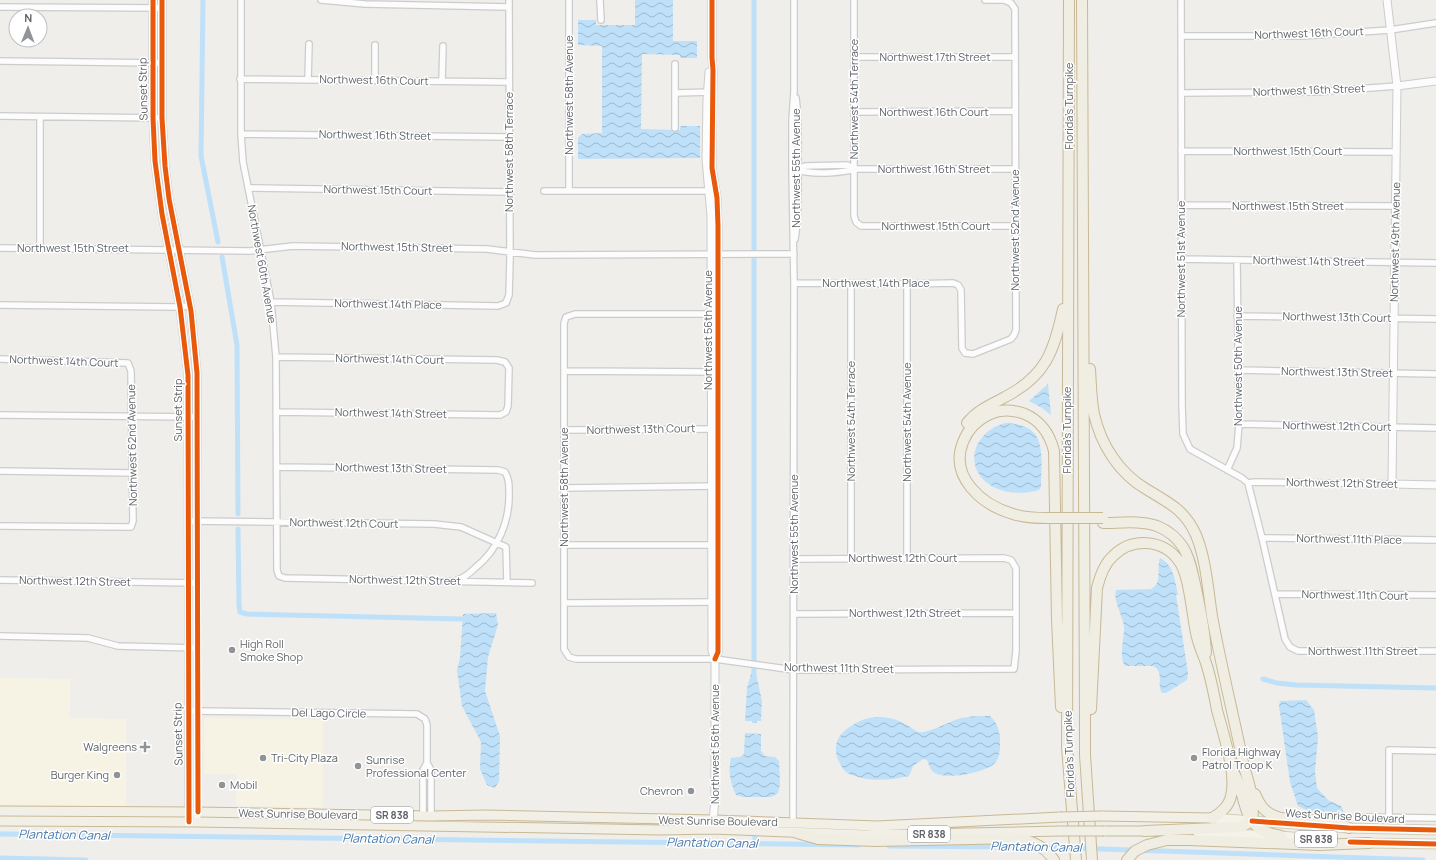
<svg xmlns="http://www.w3.org/2000/svg" width="1436" height="860" font-family="Manrope,sans-serif">
	<defs>
		<pattern id="water-waves" width="16" height="10" patternUnits="userSpaceOnUse"><rect width="16" height="10" fill="#bfe0f9"/><path d="M0 5q4-4 8 0t8 0" fill="none" stroke="#9eb9cd"/></pattern>
	</defs>
	<rect width="100%" height="100%" fill="#efeeea"/>
	<path fill="#f7f3e4" d="M0 678 70 679V718L126 719V806L0 805Z
		M204 718 323 720V807L236 806 237 774H204Z"/>
	<path fill="url(#water-waves)" d="M635 0H673V41H697V58H680V55L642 54 641 129 680 130V126H700V158L578 159V138L582 134 602 133V46L578 45V20H596V25H635Z
		M1048 384 1051 415 1042 408 1029 401Z
		M1005 423C1049 424 1041 455 1041 487L1039 490C1022 495 1000 494 986 482 962 461 978 430 1005 423Z
		M1160 558C1174 565 1175 581 1178 595H1176L1188 673 1187 680 1166 693H1162C1156 684 1165 672 1153 666H1125C1118 655 1125 638 1124 626 1122 614 1113 601 1116 590L1151 589C1163 583 1156 569 1160 558Z
		M496 613 498 625 488 657 485 691 500 736 499 781 495 788 487 785 480 769 481 742 462 706 457 670 460 658 463 614Z
		M753 667 755 669 762 701 761 721H757V723H752V721H745L747 688Z
		M1306 700 1314 710 1318 737 1315 772 1317 788 1328 800 1341 806 1346 816 1312 813 1298 806 1290 782 1279 706 1280 701Z
		M976 716H990C997 722 999 729 1000 738 1000 746 1001 758 994 764 983 773 948 780 935 773 930 770 929 765 927 760L923 759 913 766 909 776C891 780 872 782 855 776 852 775 848 774 846 772 843 770 840 763 838 760 831 741 842 730 858 722 873 714 891 716 905 724 909 726 914 730 918 732 928 734 948 722 958 719 964 717 970 717 976 716Z
		M745 733 761 734V751L765 756 775 757 779 761 780 784 778 793 771 797H743L736 795C730 782 728 772 731 758L740 757 744 754Z"/>
	<g fill="none" stroke-linecap="round" stroke-linejoin="round">
		<path stroke="#bfe0f9" stroke-width="5" d="M203 0 201 156 218 242
			M222 257 237 345 238 514
			M238 529 239 605 240 612 247 614 461 619
			M754 674V0
			M1263 679 1277 683 1296 685 1436 688
			M0 834 859 845
			M755 844V837
			M889 846 1035 847
			M1043 847 1423 860
			M0 858 86 860"/>
		<g stroke="#cbcccc" stroke-width="8">
			<path id="minor" d="M241 0V134L243 162 271 302 276 357 277 570 279 576 285 578 532 583
				M321 0 365 4 509 7
				M569 0V191
				M600 0 601 20
				M854 0V216L856 222 861 226H1016
				M1181 0 1182 404 1183 434 1190 449 1242 478 1248 483
				M0 7 162 8
				M1181 36H1302L1390 30 1436 23
				M854 57H1015
				M0 61 162 63
				M240 79 508 82
				M308 80 309 44
				M375 80V45
				M442 81 443 46
				M675 93 711 92
				M1181 93 1315 92 1397 86
				M854 112 1015 111
				M0 116 162 118
				M40 117V248
				M675 128V64
				M241 134 509 137
				M1181 151 1396 152
				M792 169C797 169 801 172 807 172 818 174 843 173 854 169H1015
				M798 169 805 166 847 165 854 169
				M248 188 509 192
				M544 191H712
				M1181 205 1395 206
				M795 239C799 215 798 190 798 165 798 143 799 120 796 98
				M0 248 250 251 293 246 487 249 535 255 794 254
				M1181 259 1436 263
				M794 283 907 284 953 283 958 285 961 290 962 348 965 353 973 354 1011 339 1014 335 1016 330 1015 9 1011 3 1004 0H985
				M851 284V558
				M271 302 498 306 506 303 509 295 510 259 509 0
				M0 305 176 307 190 306
				M714 314H575L566 317 564 323V649L569 657 576 659H715L794 670 1014 669 1016 651V568L1011 560 1004 558 794 559
				M1237 316 1436 319
				M276 357 497 360 505 362 509 368 508 406 506 412 500 415 276 412
				M0 359 128 363 131 371 133 521 131 527 0 526
				M1238 370 1436 374
				M564 371 714 372
				M0 415 197 417
				M1239 424 1436 428
				M564 430 714 429
				M277 467 498 470 505 472C509 479 509 484 509 492 510 521 498 550 475 568 470 573 464 578 457 580
				M1227 470 1237 448 1239 424 1237 260
				M0 471 133 473
				M1248 483 1262 538 1285 639 1290 647 1298 651H1436
				M1248 483 1255 482 1392 484
				M564 488 716 486
				M188 521 434 524 461 527 506 547 507 582
				M1262 538 1436 540
				M564 545H716
				M907 559V284
				M0 580 197 583
				M1275 594 1436 595
				M564 603 716 602
				M794 614 1016 613
				M0 636 88 638 118 646 197 648
				M194 711 417 714 425 719 427 725V763L423 770V816
				M427 763 431 770V816
				M1363 817 1436 818
				M1389 818V750L1436 751
				M793 823 794 283 792 169V120L794 91V0"/>
		</g>
		<g stroke="#cbcccc" stroke-width="9">
			<path id="tertiary" d="M153 0V118L155 161 162 214 180 307 188 375 189 822
				M162 0V118L165 166 169 199 191 311 197 373V822
				M712 0V58L713 70 712 168 717 198 718 226V652L715 659V796L713 825
				M1387 0 1397 86 1392 484 1436 485
				M709 72 707 100 706 159 711 216 712 651 715 659
				M1397 86 1436 81"/>
		</g>
		<g stroke="#d7ceb8" stroke-width="11">
			<path id="primary" d="M1212 818 1349 828 1436 830
				M1198 833 1281 836 1333 841
				M1362 843 1436 844"/>
		</g>
		<g stroke="#c8b996" stroke-width="11">
			<path id="trunk" d="M0 811 198 812 431 816 485 815 714 820 877 826 1060 817
				M1102 816 1212 818
				M0 821 197 822 661 830 713 829 866 835 1061 831
				M1104 831H1145"/>
		</g>
		<g stroke="#c8b996" stroke-width="12">
			<path id="motorway" d="M1069 0 1067 747 1076 860
				M1082 0 1085 720V755L1092 860
				M1090 369C1091 384 1091 399 1094 414 1101 445 1119 473 1146 489 1169 503 1185 510 1196 535 1206 559 1208 590 1212 616 1221 666 1234 717 1244 767 1250 786 1255 801 1252 821
				M967 423C977 410 991 405 1005 397 1046 376 1054 351 1063 309
				M1049 518C1037 518 1025 518 1013 514 982 505 949 477 963 442 968 429 977 420 990 414 1001 409 1014 410 1025 414 1041 421 1050 435 1054 451L1057 620 1061 707
				M1103 523C1120 523 1140 520 1157 526 1167 530 1177 538 1183 547 1190 558 1192 571 1195 584 1200 607 1205 630 1206 653
				M1091 709 1097 588C1100 576 1104 564 1113 556 1132 537 1163 539 1179 561 1190 576 1192 618 1197 637 1199 646 1203 654 1206 663 1211 678 1214 694 1217 710 1223 733 1237 774 1231 796 1229 806 1220 814 1212 818
				M1233 772C1245 789 1241 816 1260 829 1266 833 1274 834 1281 836
				M1255 794C1258 800 1260 806 1265 810 1281 825 1314 817 1335 822 1339 823 1344 826 1349 828
				M1145 831 1241 827 1252 821
				M797 833 818 839 876 841 1019 838C1034 842 1045 847 1054 860
				M1127 860 1135 851 1147 845 1167 840H1189L1319 845 1369 843"/>
		</g>
		<use href="#minor" stroke="#fdfcfc" stroke-width="5.5"/>
		<use href="#tertiary" stroke="#fdfcfc" stroke-width="7"/>
		<use href="#primary" stroke="#f4f2e9" stroke-width="9"/>
		<use href="#trunk" stroke="#f2f0e6" stroke-width="9"/>
		<use href="#motorway" stroke="#f0ede3" stroke-width="10"/>
		<g stroke="#c8b996" stroke-width="11" stroke-linecap="butt">
			<path id="trunk-bridge" d="M1060 817 1102 816
				M1061 831H1104"/>
		</g>
		<g stroke="#c8b996" stroke-width="12" stroke-linecap="butt">
			<path id="motorway-bridge" d="M1049 518H1103"/>
		</g>
		<use href="#trunk-bridge" stroke="#f2f0e6" stroke-width="9"/>
		<use href="#motorway-bridge" stroke="#f0ede3" stroke-width="10"/>
		<g stroke="#fff" stroke-width="8">
			<path id="cycleway" d="M153 0V118L155 161 162 214 180 307 188 375 189 822
				M162 0V118L165 166 169 199 191 311 197 373 198 812
				M712 0V58L713 70 712 168 717 198 718 226V652L715 659
				M1252 821 1349 828 1436 830
				M1350 842 1436 844"/>
		</g>
		<use href="#cycleway" stroke="#e8590c" stroke-width="5"/>
	</g>
	<g fill="#919496" stroke="#fff" stroke-width="1.5">
		<circle cx="232" cy="650" r="4"/>
		<path d="M143 741h4v4h4v4h-4v4h-4v-4h-4v-4h4z"/>
		<circle cx="263" cy="758" r="4"/>
		<circle cx="1194" cy="758" r="4"/>
		<circle cx="358" cy="766" r="4"/>
		<circle cx="117" cy="775" r="4"/>
		<circle cx="222" cy="785" r="4"/>
		<circle cx="691" cy="791" r="4"/>
	</g>
	<g text-anchor="middle" stroke-width="3" stroke-linejoin="round" paint-order="stroke">
		<g fill="#fff" stroke="#8f9295" stroke-width="1">
			<rect x="371" y="807" width="42" height="16" rx="3"/>
			<rect x="908" y="826" width="42" height="16" rx="3"/>
			<rect x="1295" y="831" width="42" height="16" rx="3"/>
		</g>
		<g font-size="10" font-weight="bold" fill="#5f6368">
			<text x="392" y="819">SR 838</text>
			<text x="929" y="838">SR 838</text>
			<text x="1316" y="843">SR 838</text>
		</g>
		<g font-size="11" fill="#5f6368" stroke="#fff">
			<text transform="translate(1309 33) rotate(-2)" y="4">Northwest 16th Court</text>
			<text x="935" y="61">Northwest 17th Street</text>
			<text transform="translate(374 80) rotate(1)" y="4">Northwest 16th Court</text>
			<text transform="translate(143 89) rotate(-91)" y="4">Sunset Strip</text>
			<text transform="translate(1309 90) rotate(-2)" y="4">Northwest 16th Street</text>
			<text transform="translate(569 95) rotate(-90)" y="4">Northwest 58th Avenue</text>
			<text transform="translate(854 99) rotate(-90)" y="4">Northwest 54th Terrace</text>
			<text transform="translate(1069 106) rotate(-90)" y="4">Florida's Turnpike</text>
			<text x="934" y="116">Northwest 16th Court</text>
			<text transform="translate(375 135) rotate(1)" y="4">Northwest 16th Street</text>
			<text x="1288" y="155">Northwest 15th Court</text>
			<text transform="translate(509 152) rotate(-90)" y="4">Northwest 58th Terrace</text>
			<text transform="translate(796 168) rotate(-90)" y="4">Northwest 55th Avenue</text>
			<text x="934" y="173">Northwest 16th Street</text>
			<text transform="translate(378 190) rotate(1)" y="4">Northwest 15th Court</text>
			<text x="1288" y="210">Northwest 15th Street</text>
			<text x="936" y="230">Northwest 15th Court</text>
			<text transform="translate(1015 230) rotate(-90)" y="4">Northwest 52nd Avenue</text>
			<text transform="translate(1395 242) rotate(-89)" y="4">Northwest 49th Avenue</text>
			<text transform="translate(397 247) rotate(1)" y="4">Northwest 15th Street</text>
			<text x="73" y="252">Northwest 15th Street</text>
			<text transform="translate(1181 259) rotate(-90)" y="4">Northwest 51st Avenue</text>
			<text transform="translate(1309 261) rotate(1)" y="4">Northwest 14th Street</text>
			<text transform="translate(262 264) rotate(80)" y="4">Northwest 60th Avenue</text>
			<text x="876" y="287">Northwest 14th Place</text>
			<text transform="translate(388 304) rotate(1)" y="4">Northwest 14th Place</text>
			<text transform="translate(1337 317) rotate(1)" y="4">Northwest 13th Court</text>
			<text transform="translate(708 330) rotate(-90)" y="4">Northwest 56th Avenue</text>
			<text transform="translate(390 359) rotate(1)" y="4">Northwest 14th Court</text>
			<text transform="translate(64 361) rotate(2)" y="4">Northwest 14th Court</text>
			<text transform="translate(1238 366) rotate(-90)" y="4">Northwest 50th Avenue</text>
			<text transform="translate(1337 372) rotate(1)" y="4">Northwest 13th Street</text>
			<text transform="translate(178 410) rotate(-90)" y="4">Sunset Strip</text>
			<text transform="translate(391 413) rotate(1)" y="4">Northwest 14th Street</text>
			<text transform="translate(851 421) rotate(-90)" y="4">Northwest 54th Terrace</text>
			<text transform="translate(907 422) rotate(-90)" y="4">Northwest 54th Avenue</text>
			<text transform="translate(1337 426) rotate(1)" y="4">Northwest 12th Court</text>
			<text transform="translate(641 429) rotate(-1)" y="4">Northwest 13th Court</text>
			<text transform="translate(1067 430) rotate(-90)" y="4">Florida's Turnpike</text>
			<text transform="translate(132 445) rotate(-91)" y="4">Northwest 62nd Avenue</text>
			<text transform="translate(391 468) rotate(1)" y="4">Northwest 13th Street</text>
			<text transform="translate(1342 483) rotate(1)" y="4">Northwest 12th Street</text>
			<text transform="translate(564 487) rotate(-90)" y="4">Northwest 58th Avenue</text>
			<text transform="translate(344 523) rotate(1)" y="4">Northwest 12th Court</text>
			<text transform="translate(794 534) rotate(-90)" y="4">Northwest 55th Avenue</text>
			<text transform="translate(1349 539) rotate(1)" y="4">Northwest 11th Place</text>
			<text x="903" y="562">Northwest 12th Court</text>
			<text transform="translate(405 580) rotate(1)" y="4">Northwest 12th Street</text>
			<text transform="translate(75 581) rotate(1)" y="4">Northwest 12th Street</text>
			<text transform="translate(1355 595) rotate(1)" y="4">Northwest 11th Court</text>
			<text x="905" y="617">Northwest 12th Street</text>
			<text x="1363" y="655">Northwest 11th Street</text>
			<text transform="translate(839 668) rotate(1)" y="4">Northwest 11th Street</text>
			<text transform="translate(329 713) rotate(1)" y="4">Del Lago Circle</text>
			<text transform="translate(178 734) rotate(-91)" y="4">Sunset Strip</text>
			<text transform="translate(715 744) rotate(-90)" y="4">Northwest 56th Avenue</text>
			<text transform="translate(1069 754) rotate(-92)" y="4">Florida's Turnpike</text>
			<text transform="translate(298 814) rotate(1)" y="4">West Sunrise Boulevard</text>
			<text transform="translate(1345 816) rotate(3)" y="4">West Sunrise Boulevard</text>
			<text transform="translate(718 821) rotate(1)" y="4">West Sunrise Boulevard</text>
		</g>
		<g font-size="11" fill="#5f6368" stroke="#fff" text-anchor="start">
			<text x="240" y="648">High Roll<tspan x="240" dy="13">Smoke Shop</tspan></text>
			<text x="137" y="751" text-anchor="end">Walgreens</text>
			<text x="1202" y="756">Florida Highway<tspan x="1202" dy="13">Patrol Troop K</tspan></text>
			<text x="271" y="762">Tri-City Plaza</text>
			<text x="366" y="764">Sunrise<tspan x="366" dy="13">Professional Center</tspan></text>
			<text x="109" y="779" text-anchor="end">Burger King</text>
			<text x="230" y="789">Mobil</text>
			<text x="683" y="795" text-anchor="end">Chevron</text>
		</g>
		<g font-size="12" font-style="italic" fill="#4174aa" stroke="#fff">
			<text transform="translate(64 835) rotate(1)" y="4">Plantation Canal</text>
			<text transform="translate(388 839) rotate(1)" y="4">Plantation Canal</text>
			<text transform="translate(712 843) rotate(1)" y="4">Plantation Canal</text>
			<text transform="translate(1036 847) rotate(1)" y="4">Plantation Canal</text>
		</g>
	</g>
	<g transform="translate(28 28) rotate(1)"><circle r="19" fill="#ffffff" stroke="#bfc1c3"/>
	<path d="M0-3L7 15L0 10L-7 15Z" fill="#919496"/>
	<text y="-6" font-size="11" font-weight="bold" text-anchor="middle" fill="#5f6368">N</text>
	</g>
</svg>
